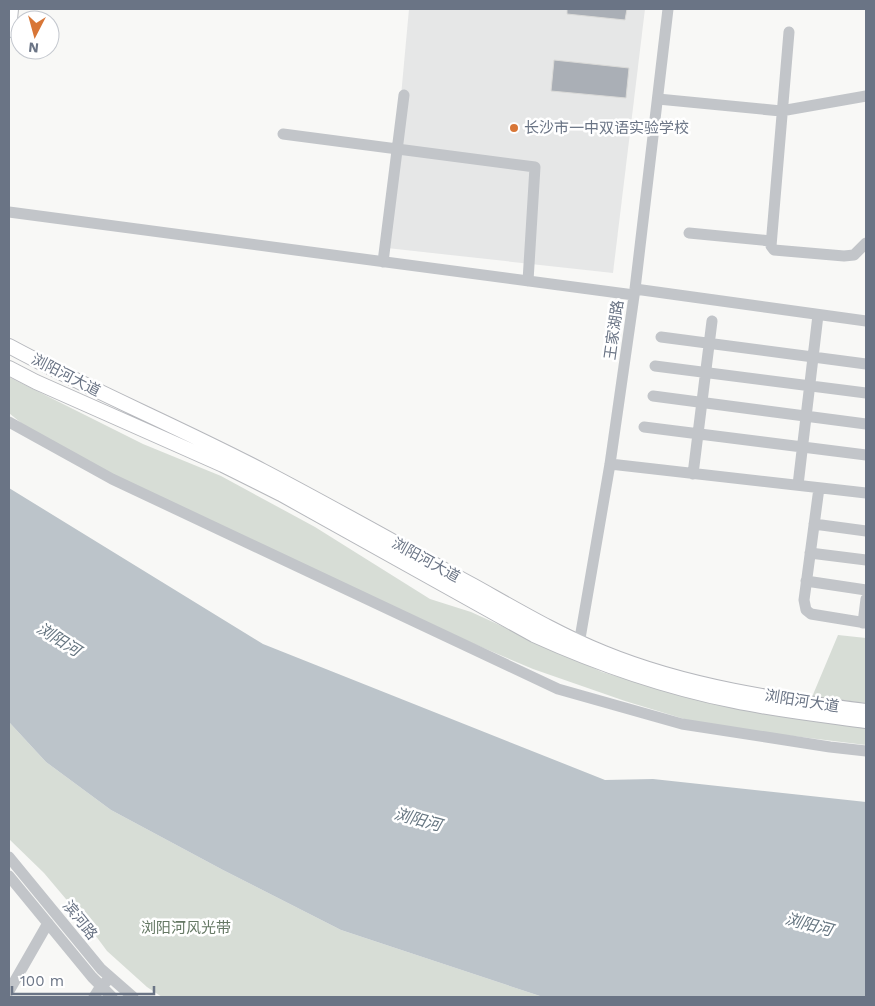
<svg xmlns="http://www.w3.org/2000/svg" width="875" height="1006" font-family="'Work Sans','Noto Sans SC',sans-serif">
	<rect width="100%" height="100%" fill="#f8f8f6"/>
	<path fill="#e6e7e7" d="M409 9H645L613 273 387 248Z"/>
	<path fill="#d7ddd6" d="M9 377 143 444 221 476 315 527 430 599 471 612 602 672 690 698 866 727V745L704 725 625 701 533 669 453 635 101 469 26 427 9 413Z
		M838 635 866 638V703L812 697Z
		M9 722 46 762 111 810 223 870 341 930 543 997H162L147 987 107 951 87 924 44 873 9 839Z"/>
	<path fill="#bcc4ca" d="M9 488 263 644 605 780 653 779 866 802V997H543L341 930 223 870 111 810 46 762 9 722Z"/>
	<path fill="#aaafb6" stroke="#dadad8" d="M567 9H627L625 20 567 14Z
		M554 60 629 68 626 98 551 91Z"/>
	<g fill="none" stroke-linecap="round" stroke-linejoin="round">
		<g stroke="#b6b8bd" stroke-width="16">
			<path id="major" d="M9 30 11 9
				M9 346C92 391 179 427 263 471 334 508 404 548 474 586 517 610 559 635 604 653 687 687 778 700 866 711
				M9 368 36 382 223 465 281 494 534 635C598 664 665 687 734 701 777 710 822 715 866 721"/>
		</g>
		<path stroke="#c2c5c9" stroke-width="11" d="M789 32 771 246 774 250 844 256 854 255 866 243
			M658 99 781 111 866 96
			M283 134 535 167 528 281
			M9 212 634 295
			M689 233 771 241
			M383 262 404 95
			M635 289 866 321
			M661 337 866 364
			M655 366 866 393
			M653 396 866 424
			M9 422 112 479 558 689 682 724 830 747 866 751
			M644 427 866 455
			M610 464 866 493
			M693 474 712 321
			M798 485 818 315
			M819 488 804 600 806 610 811 614 866 623
			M814 524 866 531
			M810 553 866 560
			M806 581 866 590
			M863 623 866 599
			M578 650 610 464 635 289 668 9
			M9 857 101 969 133 997
			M9 876 92 977 112 997
			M9 991 48 923
			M94 997 101 986 107 981"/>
		<use href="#major" stroke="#fff" stroke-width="14"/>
	</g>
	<circle fill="#d87637" stroke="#fff" stroke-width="2" cx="514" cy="128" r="5"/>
	<g text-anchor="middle" stroke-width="5" stroke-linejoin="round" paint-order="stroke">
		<g font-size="15" fill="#6a7485" stroke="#fff" text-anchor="start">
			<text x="524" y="133">长沙市一中双语实验学校</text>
		</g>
		<g font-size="15" fill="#6a7485" stroke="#fff">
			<text transform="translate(614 330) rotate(-82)" y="5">王家湖路</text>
			<text transform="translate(66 375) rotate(27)" y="5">浏阳河大道</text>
			<text transform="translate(426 560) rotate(29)" y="5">浏阳河大道</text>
			<text transform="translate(802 701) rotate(9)" y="5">浏阳河大道</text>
			<text transform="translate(80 920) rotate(51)" y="5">滨河路</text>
		</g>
		<g font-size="15" fill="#657864" stroke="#fff">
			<text x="186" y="933">浏阳河风光带</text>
		</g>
		<g font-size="16" font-style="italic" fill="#657580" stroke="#fff">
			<text transform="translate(59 639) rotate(32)" y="6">浏阳河</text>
			<text transform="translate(418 819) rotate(15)" y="6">浏阳河</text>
			<text transform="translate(809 924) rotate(15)" y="6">浏阳河</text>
		</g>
	</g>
	<rect width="875" height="1006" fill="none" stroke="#6a7485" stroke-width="20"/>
	<g transform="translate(35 35) rotate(186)"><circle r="24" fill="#ffffff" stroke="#c3c7ce"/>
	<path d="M0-4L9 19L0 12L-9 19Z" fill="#d87637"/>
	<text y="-8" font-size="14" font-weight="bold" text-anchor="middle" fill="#6a7485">N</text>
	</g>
	<path d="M12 986v8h142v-8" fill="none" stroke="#6a7485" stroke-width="2.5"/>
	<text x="20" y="986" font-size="15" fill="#6a7485" stroke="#ffffff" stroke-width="4" paint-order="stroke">100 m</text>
</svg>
